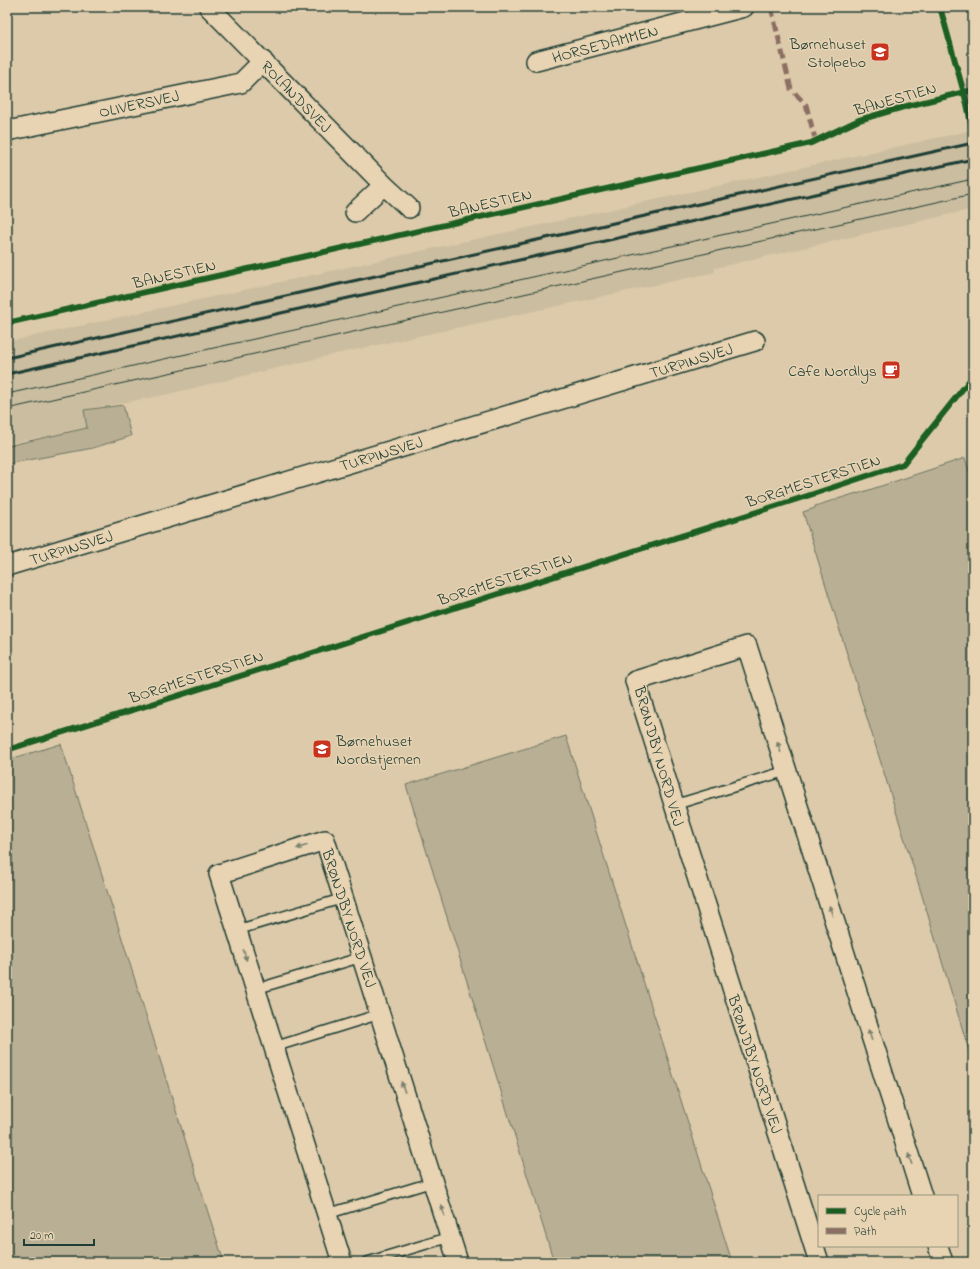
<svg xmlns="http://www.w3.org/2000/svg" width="980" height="1269" font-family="'Indie Flower',sans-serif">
	<rect width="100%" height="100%" fill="#dccaaa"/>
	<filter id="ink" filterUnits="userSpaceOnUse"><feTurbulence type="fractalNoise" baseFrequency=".025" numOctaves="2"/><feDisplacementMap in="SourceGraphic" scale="8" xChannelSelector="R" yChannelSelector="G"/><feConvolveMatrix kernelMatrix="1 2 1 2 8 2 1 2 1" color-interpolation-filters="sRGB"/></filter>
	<g filter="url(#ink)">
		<path fill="#cbbd9f" d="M973 130V209L715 268V272L340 353 164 395 85 410 87 428 7 444V342Z"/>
		<path fill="#b9af94" stroke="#6c7664" d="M123 405 131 436 93 448 7 464V446L87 428 84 410Z
			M965 458 973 484V1064L917 879 803 512 815 508V506L857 493V494Z
			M566 736 732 1262H554L406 785Z
			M61 744 204 1200 224 1262H7V760Z"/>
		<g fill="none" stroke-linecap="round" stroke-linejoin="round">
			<g stroke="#1f3d34" stroke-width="12">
				<path id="service" d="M674 805 786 771
					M237 930 344 898
					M256 989 362 957
					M274 1047 380 1014
					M327 1214 433 1182
					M367 1262 450 1237"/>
			</g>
			<g stroke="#1f3d34" stroke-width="22">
				<path id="minor" d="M209 7 384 185 355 212
					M536 61 744 7
					M7 131 241 83 263 61
					M384 185 409 208
					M7 566 755 341
					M938 1246 943 1262
					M342 1262 219 874 325 840 458 1262
					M819 1262 635 681 747 646 922 1196"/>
			</g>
			<use href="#service" stroke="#e8d3b2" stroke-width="9"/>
			<use href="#minor" stroke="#e8d3b2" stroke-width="19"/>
			<path stroke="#1f3d34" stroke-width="1" d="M7 394 973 179
				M7 409 973 194"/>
			<path stroke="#1f3d34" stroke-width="3" d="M7 358 973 143
				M7 374 973 159"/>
			<path stroke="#8d6e63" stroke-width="5" stroke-dasharray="10 5" stroke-linecap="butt" d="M771 7 791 89 806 105 816 142"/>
			<g stroke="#e8d3b2" stroke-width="8">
				<path id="cycleway" d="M940 7 967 104 973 133
					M7 323 811 143 859 120 907 106 973 90
					M7 750 807 496 903 464 973 376"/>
			</g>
			<use href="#cycleway" stroke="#1b5e20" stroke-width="6"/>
		</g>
		<defs><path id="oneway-solid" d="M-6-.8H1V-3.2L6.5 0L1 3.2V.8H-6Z"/></defs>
		<g fill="#79806d">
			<use href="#oneway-solid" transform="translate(779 747) rotate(-108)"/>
			<use href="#oneway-solid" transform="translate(302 847) rotate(162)"/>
			<use href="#oneway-solid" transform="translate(831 911) rotate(-108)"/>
			<use href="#oneway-solid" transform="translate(245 955) rotate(73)"/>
			<use href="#oneway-solid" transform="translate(870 1035) rotate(-108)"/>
			<use href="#oneway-solid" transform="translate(403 1087) rotate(-108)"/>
			<use href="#oneway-solid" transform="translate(910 1159) rotate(-108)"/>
			<use href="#oneway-solid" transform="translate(443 1211) rotate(-107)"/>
		</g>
	</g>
	<defs>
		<g id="school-square" transform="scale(1)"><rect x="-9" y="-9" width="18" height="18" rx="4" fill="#c8321e" stroke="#e8d3b2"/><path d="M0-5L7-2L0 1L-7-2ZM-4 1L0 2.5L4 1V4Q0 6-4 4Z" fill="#fff"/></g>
		<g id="cafe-square" transform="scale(1)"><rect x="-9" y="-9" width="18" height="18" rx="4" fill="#c8321e" stroke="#e8d3b2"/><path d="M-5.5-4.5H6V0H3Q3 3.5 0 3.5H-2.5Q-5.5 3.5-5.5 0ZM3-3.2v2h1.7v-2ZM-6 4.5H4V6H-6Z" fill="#fff"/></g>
	</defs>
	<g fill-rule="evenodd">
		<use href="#school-square" x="880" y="52"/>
		<use href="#cafe-square" x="891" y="370"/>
		<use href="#school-square" x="322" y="749"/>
	</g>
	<g text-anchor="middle" stroke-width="3" stroke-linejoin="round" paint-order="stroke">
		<g font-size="16" fill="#1f3d34" stroke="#e8d3b2">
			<text transform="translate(605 43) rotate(-15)" y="6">HORSEDAMMEN</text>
			<text transform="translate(297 96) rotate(46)" y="6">ROLANDSVEJ</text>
			<text transform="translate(895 98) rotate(-16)" y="6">BANESTIEN</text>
			<text transform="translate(139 103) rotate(-12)" y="6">OLIVERSVEJ</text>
			<text transform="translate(490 202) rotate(-13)" y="6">BANESTIEN</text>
			<text transform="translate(174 273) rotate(-13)" y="6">BANESTIEN</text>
			<text transform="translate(691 360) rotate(-17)" y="6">TURPINSVEJ</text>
			<text transform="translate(381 453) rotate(-17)" y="6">TURPINSVEJ</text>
			<text transform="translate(813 480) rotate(-18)" y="6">BORGMESTERSTIEN</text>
			<text transform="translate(71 547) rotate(-17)" y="6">TURPINSVEJ</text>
			<text transform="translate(505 578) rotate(-18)" y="6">BORGMESTERSTIEN</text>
			<text transform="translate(196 676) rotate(-18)" y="6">BORGMESTERSTIEN</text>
			<text transform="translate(660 756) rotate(74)" y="6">BRØNDBY NORD VEJ</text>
			<text transform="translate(350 918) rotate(72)" y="6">BRØNDBY NORD VEJ</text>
			<text transform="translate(756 1064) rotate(72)" y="6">BRØNDBY NORD VEJ</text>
		</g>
		<g font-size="16" fill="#1f3d34" stroke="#e8d3b2" text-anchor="end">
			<text x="866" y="49">Børnehuset<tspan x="866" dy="18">Stolpebo</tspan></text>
			<text x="877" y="376">Cafe Nordlys</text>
			<text x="336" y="746" text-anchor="start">Børnehuset<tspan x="336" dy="18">Nordstjernen</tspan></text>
		</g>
	</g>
	<rect width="980" height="1269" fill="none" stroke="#e8d3b2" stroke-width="24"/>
	<rect x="12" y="12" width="956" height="1245" fill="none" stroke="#1f3d34" stroke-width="1.5" filter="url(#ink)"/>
	<rect x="818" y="1195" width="140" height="52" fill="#e8d3b2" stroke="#989780"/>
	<rect x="826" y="1208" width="20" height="6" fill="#1b5e20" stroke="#989780"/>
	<text x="854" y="1215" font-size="12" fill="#1f3d34">Cycle path</text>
	<rect x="826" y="1228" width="20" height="6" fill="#8d6e63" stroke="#989780"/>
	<text x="854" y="1235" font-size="12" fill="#1f3d34">Path</text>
	<path d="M24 1239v6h70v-6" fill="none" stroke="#1f3d34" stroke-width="2"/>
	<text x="30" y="1239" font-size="12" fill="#1f3d34" stroke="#e8d3b2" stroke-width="3" paint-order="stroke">20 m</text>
</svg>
